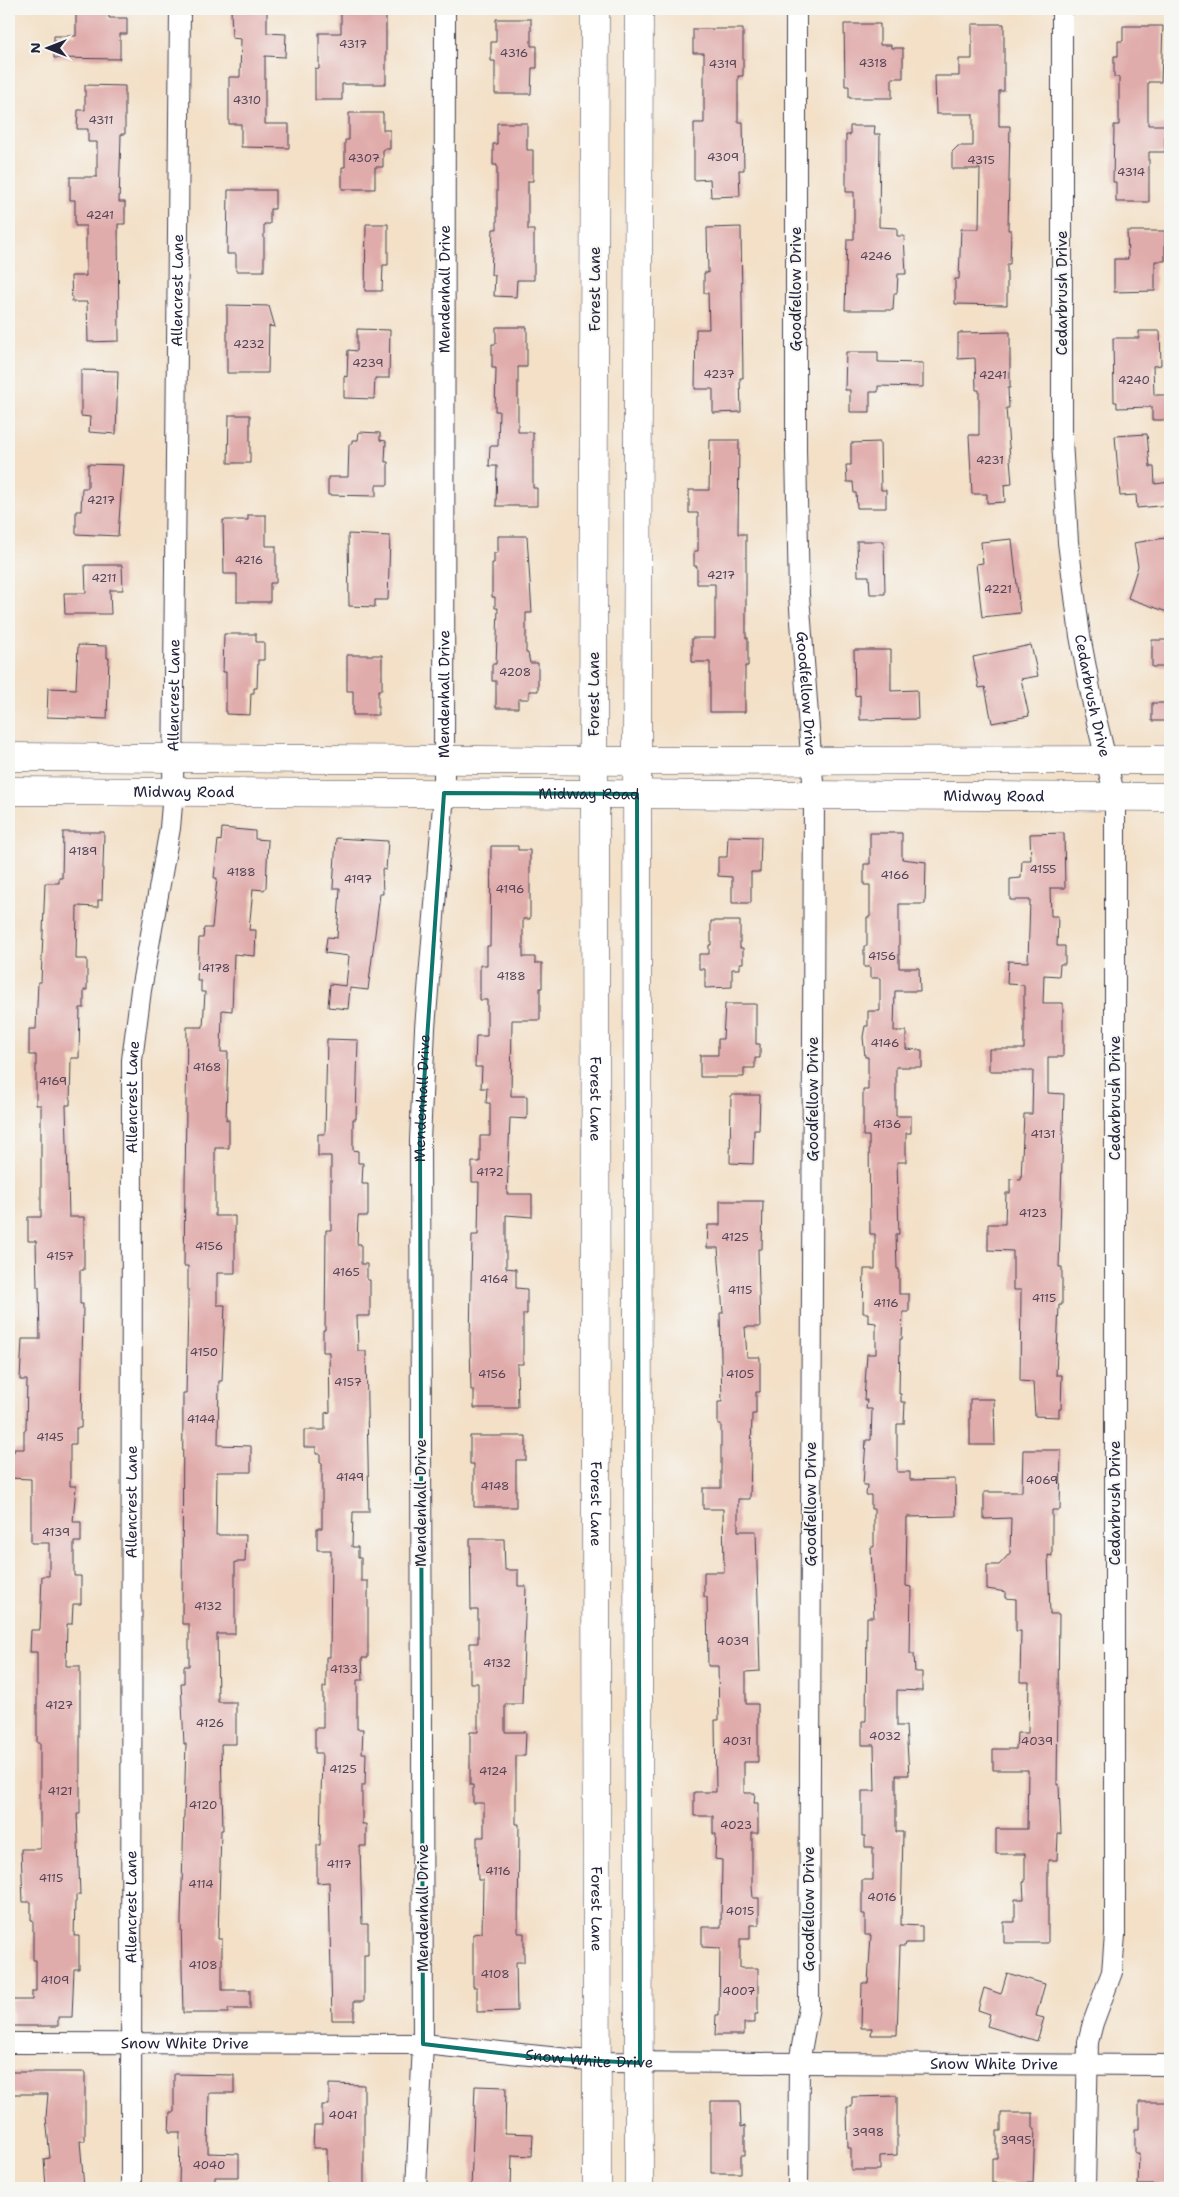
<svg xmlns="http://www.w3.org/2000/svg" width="1179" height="2197" font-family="'Shantell Sans',sans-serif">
	<rect width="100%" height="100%" fill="#f6f6f2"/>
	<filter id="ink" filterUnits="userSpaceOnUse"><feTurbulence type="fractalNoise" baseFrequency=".02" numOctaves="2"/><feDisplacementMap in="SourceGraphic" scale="10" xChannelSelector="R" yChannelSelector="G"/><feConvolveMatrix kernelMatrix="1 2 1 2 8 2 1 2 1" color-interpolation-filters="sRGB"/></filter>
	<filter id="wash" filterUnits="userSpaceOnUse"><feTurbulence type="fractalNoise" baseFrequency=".0096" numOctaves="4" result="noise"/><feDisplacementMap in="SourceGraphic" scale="20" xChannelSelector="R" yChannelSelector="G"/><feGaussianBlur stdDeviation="1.12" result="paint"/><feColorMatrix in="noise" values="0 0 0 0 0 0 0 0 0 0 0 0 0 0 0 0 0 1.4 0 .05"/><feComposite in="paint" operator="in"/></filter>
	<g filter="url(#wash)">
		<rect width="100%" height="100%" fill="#f3e0c7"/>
		<g id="blocks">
			<path fill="#e0acab" d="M76 9H109V18H127V34H120V59L54 58V36H76Z
				M231 9H267V33L286 34 285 57 265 56V124H289V148L241 147V124H229V77H240L241 39 232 38Z
				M341 11H386V84H342V100H315V68L319 69V33H341Z
				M496 19H531V46H537V68H532L531 94H495V61H491V42H496Z
				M844 24H880V45H891V48H903V78H892V98H849V86H845Z
				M972 24H1004V91H999V126H1010L1008 230H1011L1010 264H1007V305L955 304V279H959L961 229H979L980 169H952V152L958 146H973V114H936L935 76H959V59H972Z
				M1123 26H1163L1161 82H1148V125H1165V152H1149V202H1116V182H1113L1114 125H1119V77H1114V56H1118V41H1123Z
				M693 29H743V76H738V122H743L744 170H739L740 196 711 197 710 179 694 180V123H704V53H693Z
				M85 85 125 86V134H121L119 202H125V224H118L119 341 88 342 87 302H72L71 276H86V226H75V200H70V177H97V142H88V129H77L78 110H85Z
				M349 113H383V130H390V149H383V167H375V189H342V167H345V140H349Z
				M497 123H527V150H533V181H528V230H534V280H517L516 297 494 296 495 275H491L493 229H497V165H493V144H497Z
				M850 126H875L874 134H880L879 227 897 228V236H904L906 274H898L897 293H894L893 310H845L847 239H854V192H846V135H850Z
				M228 190H275V209H270V224H264V271H236V254H227Z
				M366 224H388V265H383L382 291H365Z
				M741 227 743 378H740L741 412 713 413V389H695L696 329H709L708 293H704V273H708L707 228Z
				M1127 231H1165V261H1155V291L1114 292V259H1128Z
				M227 305 269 306 275 327 269 326 268 373H227Z
				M496 327H527V367H518V432H533V488H537V506H496L497 466H489L490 446H498L499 411H495L496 368H492V344H496Z
				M357 329 390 330 389 378H375L374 399 344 398V376L347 377 348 350 357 351Z
				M1139 331H1160L1161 365 1153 366 1154 395H1170V420H1152V407L1117 408V402H1114L1113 338H1139Z
				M1010 332V388H1008L1009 408H1006L1012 484 1004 485 1005 502 987 503V494H972L969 435H979V390H976L975 358 958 359V333Z
				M846 352H878V362L923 363V387L878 386V392H870V412H850V390H845Z
				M81 370 118 371 116 434 89 432 90 417 81 416Z
				M229 415H250V463H228Z
				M359 432 380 433V440L386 441 385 462H388V485H376V496L328 495V477H348L349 444H352V440H358Z
				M1147 434 1150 467H1154L1155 484 1170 482V505L1137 508 1136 495 1120 496 1115 436Z
				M710 440H739L738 534H746V638H748V666H745V712H710V662H692V638H715V584H697V566H694V551H698V513H689V490H709Z
				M880 442 881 490H886V508H857L856 493H854L853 482H847L846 465H851V443Z
				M88 464 123 465 118 536 76 534V511H81L82 488H88Z
				M248 515H266V546H276V583H270V602H237V574H224L223 520H248Z
				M348 534 390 536 388 600H375V607L349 606Z
				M498 536H527L532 613H526V653H528L530 663H538V691H529V699H518V708H496V681H492V664H496L498 608H495V597H492V563H494V553H498Z
				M1165 538 1170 562V613L1128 598 1138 566 1134 543Z
				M1012 539 1020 613 982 617 976 564 983 563 981 542Z
				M857 541H884L885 594H870L869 576H858Z
				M85 565H122L123 590H110L111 614H65L64 593H86Z
				M224 634H256V642H264V660H258L257 688H254V693H251L250 715 226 714V672H223Z
				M1152 640H1170V667H1152Z
				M78 645 107 646V658H109L107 719 47 717 48 688 76 689Z
				M1031 645 1038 676 1021 679 1029 716 992 723 985 687 979 688 973 657Z
				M854 650H891V691L917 690 918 719 860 720V695L855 696Z
				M347 655H382V690H378V715H353V691H347Z
				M1152 703H1170V721H1152Z
				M222 828 255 831V839L268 840 266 887 264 890 253 889 249 930H256L255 956 234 954 232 1011 222 1010 221 1052H228L226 1120H229V1148H215V1216H235V1273H217V1305H225L222 1381H219L218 1445 251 1446V1472H217L216 1535H246L245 1562H235V1634H217L218 1702H236V1744H221L223 1830H221L218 1939H222V1990H250V2009H228V2013H183L181 1920 186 1744H184L181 1683H184V1666H189V1624H182L183 1393H186L188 1304V1266H184L187 1027H203L205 992H201V981H197L199 938H203L204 928H212L217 878H214L218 840 221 841Z
				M63 832H104L102 900H98V907L77 906 76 959H87V990H84V1008H80L79 1058H71L70 1105H66L69 1217H84V1270H80V1304H83L81 1428H76V1444H70V1486H76L73 1522H81V1542H74V1576H81V1604H73L72 1624H67L66 1666H80V1814H77L80 1895H76V1902H75L74 1936H79V1969H74L72 2017H58V2026H13L11 2000H32V1991H36V1960H33V1920H31V1902H23L21 1849H40V1743H37V1652H30L31 1630H40L42 1576H49V1543H31V1479L9 1478V1452H14V1449H24V1430H26L27 1380H20L22 1339H40L39 1287H37L36 1241H28V1217H41V1105H36V1055H29V1029H36L38 982H41L45 883H59V878H62Z
				M870 833H902V859L926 862 925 904H899V968H919L920 991H895L894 1031H906V1049L922 1050V1067H896V1116H911V1133H906V1162H897L899 1234H896L897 1269H899V1294H909V1312H903L902 1339H900L899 1394H901V1402H905L904 1424H897V1472H910V1480L955 1479 956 1516 907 1517 906 1586 911 1587 910 1654H914L915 1672H922V1691L897 1690V1726H906L909 1775H896V1832H903L901 1925 922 1926V1943H906L905 1946H900L897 2035H871L872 2028H861L862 1983H868L871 1935H865V1914H862V1880H873V1847H865V1836H862V1791H875L874 1745H862V1721H866L867 1617H874L871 1547H874V1509H871V1495H866L867 1485H863L866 1440H871L872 1409H866L867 1400H864L867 1354H876V1323L868 1322V1313H863L864 1269H875V1234H870L869 1136H863V1090H868V1057H865L863 1037 865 1026H868V1011H880V978H870V967H864V946H867V917H870V885H864V864H870Z
				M1064 833 1065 888H1050L1051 916H1058L1057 946H1065V964H1060L1059 976 1044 975 1043 1003H1063V1057H1048V1093L1064 1094 1059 1267H1062V1305H1059L1056 1375H1062L1061 1409H1059V1417L1035 1416 1033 1382 1020 1381 1021 1290H1013V1251L988 1250V1224H1005L1006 1193H1010V1179L1021 1180 1024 1114H1032L1033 1071H989V1049H1024V985L1007 984 1008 961 1028 962 1030 900H1010V879L1021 878 1022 860H1031L1030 834Z
				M728 836 761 837 760 872H751V903H732V877L718 876V857H727Z
				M336 838 388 841 386 870 382 869 383 894H380L368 990 350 988 348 1009 328 1007 330 984 346 986 349 956 325 953 327 937 337 938 340 888H333Z
				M491 846H518V850H530V919H523V957H535V963H542V988H540V1020H512L511 1096H527V1119L510 1118 507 1194H532V1217L506 1215V1268L516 1269V1288L527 1289V1314H523V1364H517L518 1408H474V1390H471L470 1339 472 1235H478L479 1182H472V1162H480V1136H490V1103H486L487 1088H481L482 1067H475L476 1036H487V1000H480V965H487V946H490Z
				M711 921H740V948H743V963H740V969H732V987L705 988V969H699V954H709V945H711Z
				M725 1004H756V1044H760V1058H755V1068H744V1077H700V1055H718V1039H723Z
				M327 1039 358 1040 356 1119H353V1150L358 1151V1163H363L362 1184H368V1216H358L357 1244H361V1264H367V1280H370V1316H357L358 1351H366L369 1512H353L352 1547H358V1558H361V1581H368V1658H362L363 1680H357V1729H363L362 1753H366L365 1785H362V1824H366V1846H360L362 1924H368V1955H364V2001H354V2020H332L329 1882 317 1883V1845H320L322 1753H315V1728H323V1687H326V1657H330L331 1550H317V1528H322V1463H320V1454H316V1447H304V1430H325V1413L330 1412 329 1352H323V1330H325L326 1230H331V1156H318V1134H325Z
				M731 1095H760L759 1130H754L753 1164 730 1163Z
				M720 1201H763L762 1249H758L760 1327H745L747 1357H760V1392H756V1414H752L750 1499H738V1531H756L760 1671 746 1672V1704H758V1762H744V1793H755L754 1803H758V1833H752V1886L753 1898H759V1925H750V1939H740V1968H758V2014H755V2023H744V2035H715L716 2015H719L720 1948 702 1947V1927H721L722 1860 715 1859 716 1834H713V1816H694V1792H716L715 1720H719L718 1666H708L707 1597H704V1572H724L723 1509H703V1488H721V1424H718V1402H722L720 1313H723L718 1248H707L708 1225H720Z
				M970 1399H994L995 1445H970Z
				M470 1436H526V1460H516V1507H474V1464H470Z
				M1023 1450H1061L1060 1510H1052V1556L1048 1555 1050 1614H1059L1057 1785H1059L1061 1834H1058L1057 1860H1048V1943H1004V1922H1015V1899H1024L1023 1882H1025V1854H996V1829H1027L1028 1770H993V1749H1016L1017 1733H1028L1029 1682H1020L1021 1631H1016V1599L1006 1598V1592L987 1589V1565H999L1010 1553 1011 1518 984 1519V1492H1022Z
				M470 1539H504L505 1570H518V1586H526L522 1704H505V1732H526L525 1756H516V1824H519L518 1933H524V1962H516L517 2011 477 2012V1987H473V1934L482 1933 483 1880H478L477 1851V1837H484V1803H473V1785H470V1732H478V1683H470V1643H478V1610H471Z
				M1007 1973 1045 1984 1036 2016 1044 2018 1037 2041 987 2026 990 2014 978 2010 984 1988 1001 1994Z
				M9 2072H85V2141H80L84 2188H46L44 2159 50 2158 46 2117 48 2094H9Z
				M174 2074 234 2075V2093H209L208 2153 239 2154V2177H215V2188H179L180 2132H169L170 2112H174Z
				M329 2084 364 2085V2188H327V2148H313L314 2125H322V2105H329Z
				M475 2086 506 2087 505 2133 533 2134 532 2156 512 2155 511 2188H471Z
				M897 2096V2155L880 2156V2170H851V2148H848L847 2107H852V2097Z
				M711 2101H740L741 2127 745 2126V2155H741V2173H711Z
				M1139 2102H1170V2185H1138L1139 2153H1135V2129H1139Z
				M1001 2113H1033V2128H1035L1033 2183H992V2158H997V2131H1001Z"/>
		</g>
	</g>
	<g filter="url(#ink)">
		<use href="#blocks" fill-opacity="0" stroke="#413e50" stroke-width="1"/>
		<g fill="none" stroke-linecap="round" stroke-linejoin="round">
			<g stroke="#413e50" stroke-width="22">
				<g id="street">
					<path id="s1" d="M796 9V451L799 595 814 795 809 2007 799 2063 798 2188"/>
					<path id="s2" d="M1062 9V440L1068 542 1080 636 1094 710 1115 797V1935L1112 1972 1093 2023 1088 2042 1085 2188"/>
					<path id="s3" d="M9 2043 423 2044 598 2062 1170 2065"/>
					<path id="s4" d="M131 2188 132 1060 141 990 170 828 173 793 180 9"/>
					<path id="s5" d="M416 2188 423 2044 420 1141 425 1028 444 793 445 9"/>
				</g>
			</g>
			<g stroke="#413e50" stroke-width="29">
				<g id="secondary">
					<path id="s6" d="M595 9 593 761 595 794 597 2188"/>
					<path d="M9 757 637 761 1170 760"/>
					<path id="s7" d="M9 791 1170 797"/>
					<path d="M639 2188 637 742 639 9"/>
				</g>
			</g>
			<use href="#street" stroke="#fff" stroke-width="20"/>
			<use href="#secondary" stroke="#fff" stroke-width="28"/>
		</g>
	</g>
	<path fill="none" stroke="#0f766e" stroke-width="4" stroke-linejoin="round" d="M444 793 637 794 640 2063 542 2058 423 2044 420 1141Z"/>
	<g text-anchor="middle" stroke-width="4" stroke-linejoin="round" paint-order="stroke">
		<g font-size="12" fill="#524457">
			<text x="353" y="48">4317</text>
			<text x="514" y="57">4316</text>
			<text x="873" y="67">4318</text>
			<text x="723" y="68">4319</text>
			<text x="247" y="104">4310</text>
			<text x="101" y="124">4311</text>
			<text x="723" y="161">4309</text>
			<text x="364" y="162">4307</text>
			<text x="981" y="164">4315</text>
			<text x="1131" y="176">4314</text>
			<text x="100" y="219">4241</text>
			<text x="876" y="260">4246</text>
			<text x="249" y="348">4232</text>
			<text x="368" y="367">4239</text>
			<text x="719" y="378">4237</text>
			<text x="993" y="379">4241</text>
			<text x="1134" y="384">4240</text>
			<text x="990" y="464">4231</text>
			<text x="101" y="504">4217</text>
			<text x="249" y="564">4216</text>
			<text x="721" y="579">4217</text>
			<text x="104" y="582">4211</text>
			<text x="998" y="593">4221</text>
			<text x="515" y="676">4208</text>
			<text x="83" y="855">4189</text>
			<text x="1043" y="873">4155</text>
			<text x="241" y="876">4188</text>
			<text x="895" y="879">4166</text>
			<text x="358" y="883">4197</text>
			<text x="510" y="893">4196</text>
			<text x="882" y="960">4156</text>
			<text x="216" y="972">4178</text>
			<text x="511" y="980">4188</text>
			<text x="885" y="1047">4146</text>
			<text x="207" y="1071">4168</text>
			<text x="53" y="1085">4169</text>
			<text x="887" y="1128">4136</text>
			<text x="1043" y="1138">4131</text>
			<text x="490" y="1176">4172</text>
			<text x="1033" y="1217">4123</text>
			<text x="735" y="1241">4125</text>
			<text x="209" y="1250">4156</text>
			<text x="60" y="1260">4157</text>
			<text x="346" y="1276">4165</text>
			<text x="494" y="1283">4164</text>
			<text x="740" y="1294">4115</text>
			<text x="1044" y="1302">4115</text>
			<text x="886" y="1307">4116</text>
			<text x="204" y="1356">4150</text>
			<text x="492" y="1378">4156</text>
			<text x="740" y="1378">4105</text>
			<text x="348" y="1386">4157</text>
			<text x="201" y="1423">4144</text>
			<text x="50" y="1441">4145</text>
			<text x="350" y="1481">4149</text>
			<text x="1042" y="1484">4069</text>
			<text x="495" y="1490">4148</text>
			<text x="56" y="1536">4139</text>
			<text x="208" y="1610">4132</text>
			<text x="733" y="1645">4039</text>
			<text x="497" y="1667">4132</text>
			<text x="344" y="1673">4133</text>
			<text x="59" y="1709">4127</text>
			<text x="210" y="1727">4126</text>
			<text x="885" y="1740">4032</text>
			<text x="737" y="1745">4031</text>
			<text x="1037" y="1745">4039</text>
			<text x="343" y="1773">4125</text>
			<text x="493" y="1775">4124</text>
			<text x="60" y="1795">4121</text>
			<text x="203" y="1809">4120</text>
			<text x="736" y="1829">4023</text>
			<text x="339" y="1868">4117</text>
			<text x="498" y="1875">4116</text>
			<text x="51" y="1882">4115</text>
			<text x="201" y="1888">4114</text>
			<text x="882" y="1901">4016</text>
			<text x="740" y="1915">4015</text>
			<text x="203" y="1969">4108</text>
			<text x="495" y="1978">4108</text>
			<text x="55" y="1984">4109</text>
			<text x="739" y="1995">4007</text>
			<text x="343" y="2119">4041</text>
			<text x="868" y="2136">3998</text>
			<text x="1016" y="2144">3995</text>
			<text x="209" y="2169">4040</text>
		</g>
		<g font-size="15" fill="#22223b" stroke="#f6f6f2">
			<text dy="5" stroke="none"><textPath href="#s5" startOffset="1900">Mendenhall Drive</textPath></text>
			<text transform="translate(595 289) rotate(-90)" y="5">Forest Lane</text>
			<text transform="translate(796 289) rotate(-90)" y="5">Goodfellow Drive</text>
			<text dy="5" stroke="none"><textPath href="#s4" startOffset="1901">Allencrest Lane</textPath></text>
			<text transform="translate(1062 293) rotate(-90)" y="5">Cedarbrush Drive</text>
			<text dy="5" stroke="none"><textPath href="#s5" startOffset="1495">Mendenhall Drive</textPath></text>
			<text transform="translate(594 694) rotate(-90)" y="5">Forest Lane</text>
			<text dy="5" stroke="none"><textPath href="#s1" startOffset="685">Goodfellow Drive</textPath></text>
			<text dy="5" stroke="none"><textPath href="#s4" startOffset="1496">Allencrest Lane</textPath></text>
			<text dy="5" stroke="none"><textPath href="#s2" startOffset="689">Cedarbrush Drive</textPath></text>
			<text dy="5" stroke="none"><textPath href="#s7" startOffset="175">Midway Road</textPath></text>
			<text dy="5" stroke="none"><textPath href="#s7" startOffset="580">Midway Road</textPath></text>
			<text dy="5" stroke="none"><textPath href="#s7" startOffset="985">Midway Road</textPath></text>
			<text dy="5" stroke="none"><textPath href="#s4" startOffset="1091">Allencrest Lane</textPath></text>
			<text dy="5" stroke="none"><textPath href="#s5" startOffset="1090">Mendenhall Drive</textPath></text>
			<text dy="5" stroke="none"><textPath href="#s6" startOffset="1090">Forest Lane</textPath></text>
			<text transform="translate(1115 1098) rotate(-90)" y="5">Cedarbrush Drive</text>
			<text transform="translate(813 1099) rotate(-90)" y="5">Goodfellow Drive</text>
			<text dy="5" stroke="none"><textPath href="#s4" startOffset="686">Allencrest Lane</textPath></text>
			<text transform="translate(421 1503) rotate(-90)" y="5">Mendenhall Drive</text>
			<text dy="5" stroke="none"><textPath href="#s6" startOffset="1495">Forest Lane</textPath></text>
			<text transform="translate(1115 1503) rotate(-90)" y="5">Cedarbrush Drive</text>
			<text transform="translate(811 1504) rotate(-90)" y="5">Goodfellow Drive</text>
			<text dy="5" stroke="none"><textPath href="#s4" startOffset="281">Allencrest Lane</textPath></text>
			<text transform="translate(423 1908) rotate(-90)" y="5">Mendenhall Drive</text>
			<text dy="5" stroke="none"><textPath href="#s6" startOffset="1900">Forest Lane</textPath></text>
			<text transform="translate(809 1909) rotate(-90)" y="5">Goodfellow Drive</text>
			<text dy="5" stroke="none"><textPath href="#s3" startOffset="176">Snow White Drive</textPath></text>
			<text dy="5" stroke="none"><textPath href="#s3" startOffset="581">Snow White Drive</textPath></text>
			<text dy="5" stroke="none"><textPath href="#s3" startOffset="986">Snow White Drive</textPath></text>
		</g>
	</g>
	<rect width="1179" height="2197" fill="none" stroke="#f6f6f2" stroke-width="30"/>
	<g transform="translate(48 48) rotate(270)" stroke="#f6f6f2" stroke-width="4" paint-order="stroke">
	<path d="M0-4L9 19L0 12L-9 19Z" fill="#22223b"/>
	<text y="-8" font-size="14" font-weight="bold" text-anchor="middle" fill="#22223b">N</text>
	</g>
</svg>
